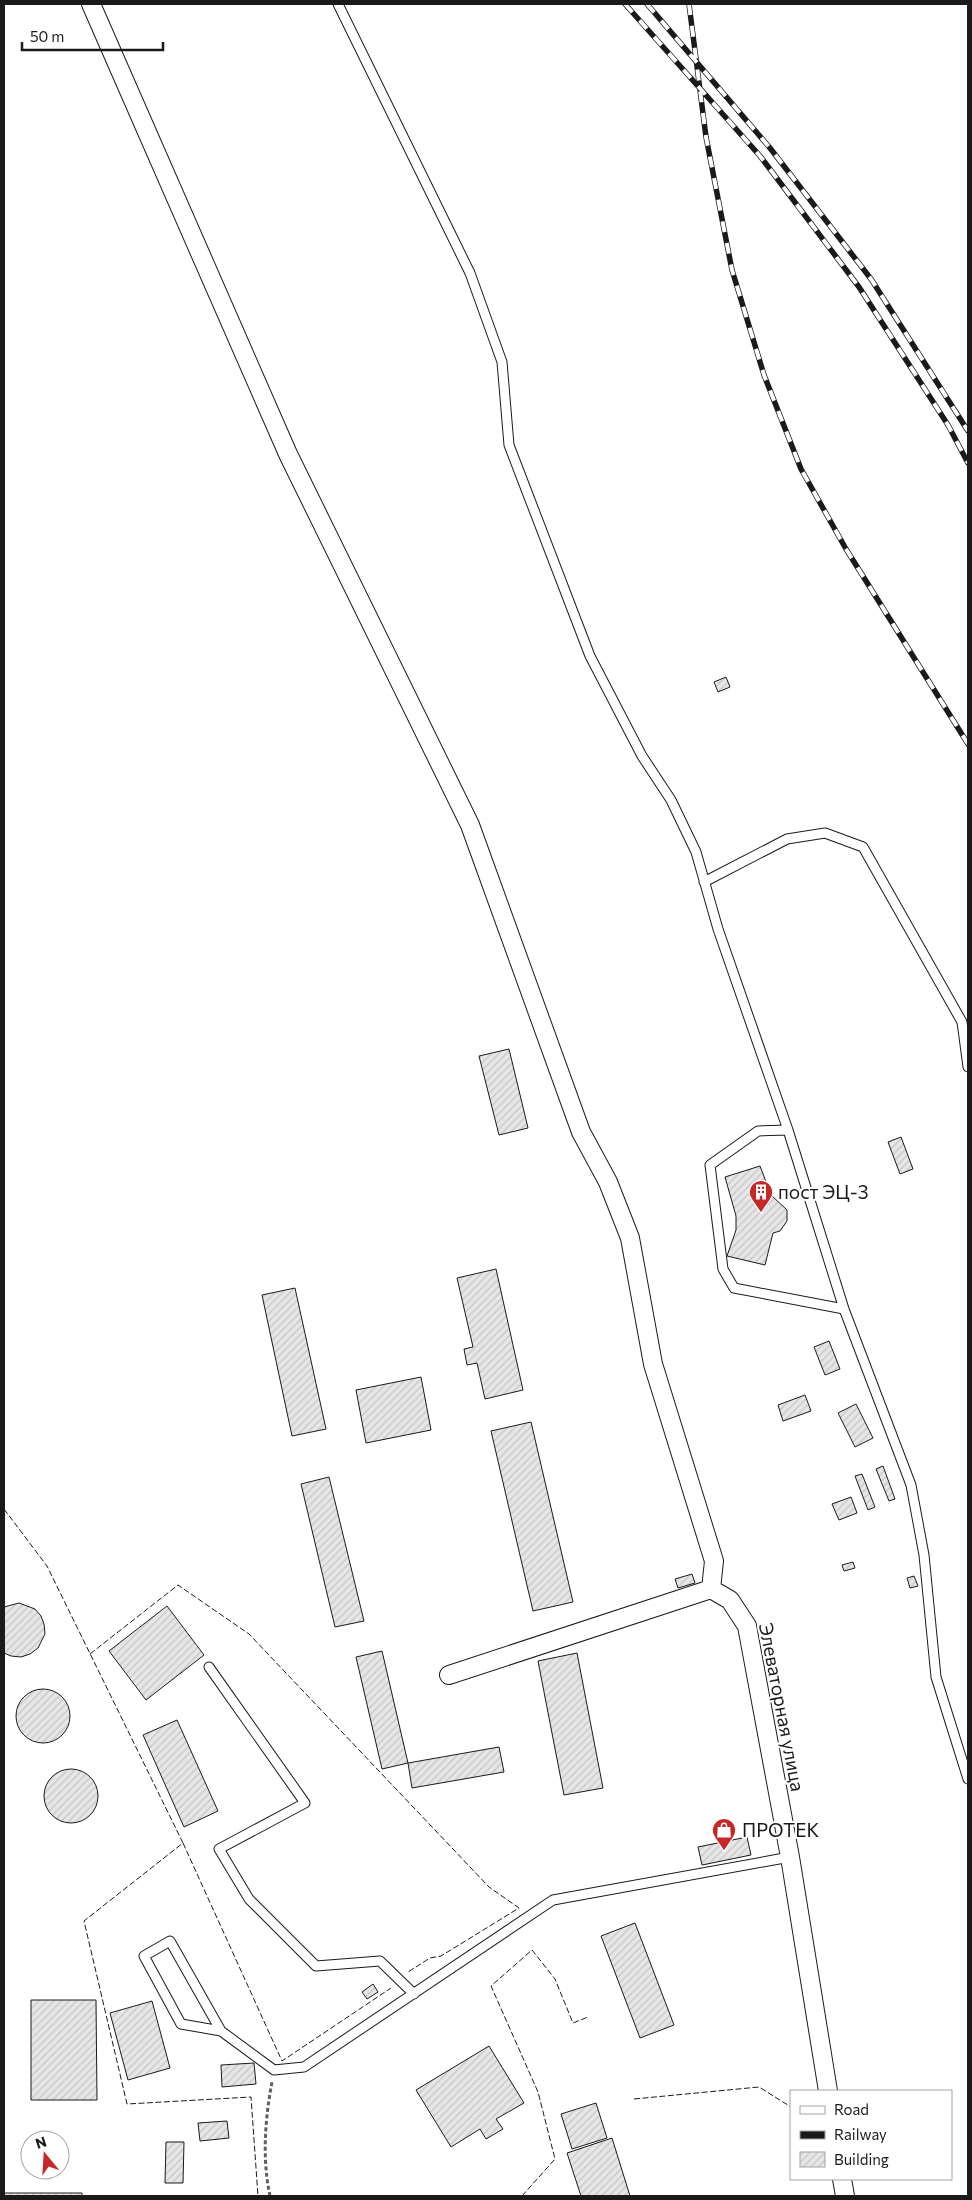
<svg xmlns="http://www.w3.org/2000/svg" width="972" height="2200" font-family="Commissioner,sans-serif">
	<defs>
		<pattern id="building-hatch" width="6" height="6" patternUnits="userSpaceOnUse" patternTransform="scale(1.25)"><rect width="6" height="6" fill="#e6e6e6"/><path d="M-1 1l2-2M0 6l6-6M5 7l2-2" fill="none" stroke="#c5c5c5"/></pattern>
	</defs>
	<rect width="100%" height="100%" fill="#fff"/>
	<path fill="url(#building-hatch)" stroke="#1a1a1a" d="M726 677 730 687 718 692 714 682Z
		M509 1049 528 1128 499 1135 479 1056Z
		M901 1137 913 1169 900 1174 888 1142Z
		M760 1166 771 1195 787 1210V1221L780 1231 773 1233 765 1265 727 1256 736 1230V1216L725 1177Z
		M496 1269 523 1390 485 1399 477 1363 467 1365 464 1349 473 1347 457 1278Z
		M295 1288 326 1429 292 1436 262 1295Z
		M829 1341 840 1369 825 1375 814 1347Z
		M421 1377 431 1430 366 1443 356 1390Z
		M805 1395 811 1411 783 1421 778 1405Z
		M856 1404 873 1438 855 1447 838 1413Z
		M531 1422 573 1602 533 1611 491 1431Z
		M883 1466 895 1499 889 1501 876 1469Z
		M862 1474 875 1507 868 1510 855 1476Z
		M329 1477 364 1621 335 1627 301 1484Z
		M851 1497 857 1513 839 1520 832 1504Z
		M853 1562 855 1568 844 1571 842 1565Z
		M692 1574 695 1583 678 1588 675 1579Z
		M914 1576 918 1586 910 1588 907 1578Z
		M19 1603 35 1609 41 1616 44 1624 45 1634 38 1648 30 1654 21 1657 11 1656 4 1653V1607Z
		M167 1606 204 1655 146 1700 109 1651Z
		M382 1651 408 1763 382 1769 356 1657Z
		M577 1653 603 1788 564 1795 538 1661Z
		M16 1716a27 27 0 1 1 54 0a27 27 0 1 1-54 0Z
		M177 1720 218 1811 184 1827 143 1735Z
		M499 1747 504 1772 412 1788 408 1763Z
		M44 1796a27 27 0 1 1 54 0a27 27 0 1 1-54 0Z
		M747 1837 751 1855 702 1865 698 1847Z
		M635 1923 674 2025 640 2038 601 1936Z
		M373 1984 378 1992 367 1999 362 1992Z
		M31 2000H96L97 2100H31Z
		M152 2001 170 2068 128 2080 110 2013Z
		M489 2046 524 2103 496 2119 503 2129 486 2139 480 2129 451 2147 416 2090Z
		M254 2063 256 2084 222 2087 221 2065Z
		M596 2103 607 2138 572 2149 561 2114Z
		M227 2121 229 2138 200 2141 198 2123Z
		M612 2138 630 2196H581L567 2153Z
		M166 2142H184L183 2183H165Z
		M4 2193H82V2196H4Z"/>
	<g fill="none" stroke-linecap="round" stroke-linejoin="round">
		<g stroke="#1a1a1a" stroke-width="11">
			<path id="service" d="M338 4 470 273 502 362 509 445 590 656 642 756 671 800 696 852 718 929 788 1130
				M704 882 787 839 825 833 863 847 962 1022 968 1067
				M844 1309 734 1288 723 1269 710 1165 758 1131 788 1130 844 1309 911 1485 924 1555 936 1677 968 1779
				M209 1667 305 1803 219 1849 249 1899 316 1966 380 1961 414 1994
				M221 2031 181 2024 144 1956 170 1941 221 2031 274 2070 304 2067 553 1900 790 1857"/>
		</g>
		<g stroke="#1a1a1a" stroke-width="20">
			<path id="minor" d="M91 4 288 454 470 825 581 1132 608 1182 630 1238 653 1364 714 1561 711 1589
				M449 1675 711 1589 730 1600 747 1626 790 1857 828 2091
				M842 2179 845 2196"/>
		</g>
		<path stroke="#5f5f5f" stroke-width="3" stroke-dasharray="4 2.5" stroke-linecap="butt" d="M270 2196C262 2159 265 2119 272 2082"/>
		<use href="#service" stroke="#fff" stroke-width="9"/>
		<use href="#minor" stroke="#fff" stroke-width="18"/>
		<g stroke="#1a1a1a" stroke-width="5.5">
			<path id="rail" d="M625 4 760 156 859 287 948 425 968 463
				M647 4 770 148 871 279 968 431
				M689 4 706 137 732 270 764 375 801 469 846 549 968 744"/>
		</g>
		<use href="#rail" stroke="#fff" stroke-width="4" stroke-dasharray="11" stroke-linecap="butt"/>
		<path stroke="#1a1a1a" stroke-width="1" stroke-dasharray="6 2.5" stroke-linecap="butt" d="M4 1509 47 1566 183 1843 84 1921 127 2104 251 2097 258 2196
			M90 1654 178 1585 249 1634 489 1887 519 1908 441 1956 430 1958 408 1972
			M183 1843 282 2061 391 1988
			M634 2099 759 2087 791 2107
			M522 2196 555 2159 538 2092 491 1986 532 1950 555 1979 573 2023 588 2017"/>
	</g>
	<defs>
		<g id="building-pin" transform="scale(1.25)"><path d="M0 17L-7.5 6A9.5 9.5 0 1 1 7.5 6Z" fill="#c62828" stroke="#fff"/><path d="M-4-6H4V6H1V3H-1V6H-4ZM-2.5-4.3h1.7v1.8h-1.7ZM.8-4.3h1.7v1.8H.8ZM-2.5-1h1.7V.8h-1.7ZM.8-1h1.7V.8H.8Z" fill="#fff"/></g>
		<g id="shop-pin" transform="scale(1.25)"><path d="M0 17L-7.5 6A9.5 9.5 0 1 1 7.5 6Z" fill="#c62828" stroke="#fff"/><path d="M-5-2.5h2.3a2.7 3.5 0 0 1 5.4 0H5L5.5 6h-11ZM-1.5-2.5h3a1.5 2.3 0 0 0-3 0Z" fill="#fff"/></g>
	</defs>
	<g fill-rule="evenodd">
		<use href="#building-pin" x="761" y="1192"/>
		<use href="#shop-pin" x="724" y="1830"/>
	</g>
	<g text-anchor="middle" stroke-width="4" stroke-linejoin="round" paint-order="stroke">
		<g font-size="19" fill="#1a1a1a" stroke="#fff" text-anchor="start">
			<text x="778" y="1199">пост ЭЦ-3</text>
			<text x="742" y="1837">ПРОТЕК</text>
		</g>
		<g font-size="19" fill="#1a1a1a" stroke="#fff">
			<text transform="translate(782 1707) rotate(79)" y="7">Элеваторная улица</text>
		</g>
	</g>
	<rect width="972" height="2200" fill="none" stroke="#1a1a1a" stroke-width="10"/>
	<rect x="790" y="2090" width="162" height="90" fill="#ffffff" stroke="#a3a3a3"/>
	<rect x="800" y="2106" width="25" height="8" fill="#ffffff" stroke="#a3a3a3"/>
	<text x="834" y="2115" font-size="15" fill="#1a1a1a">Road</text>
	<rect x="800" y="2131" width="25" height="8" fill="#1a1a1a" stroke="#a3a3a3"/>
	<text x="834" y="2140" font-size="15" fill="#1a1a1a">Railway</text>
	<rect x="800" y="2152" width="25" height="15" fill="url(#building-hatch)" stroke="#a3a3a3"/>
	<text x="834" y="2165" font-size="15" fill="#1a1a1a">Building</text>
	<g transform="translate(45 2155) rotate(342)"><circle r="24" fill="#ffffff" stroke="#a3a3a3"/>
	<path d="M0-4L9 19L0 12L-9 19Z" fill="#c62828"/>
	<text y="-8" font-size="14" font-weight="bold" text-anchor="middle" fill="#1a1a1a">N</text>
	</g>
	<path d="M22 42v8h141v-8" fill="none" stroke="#1a1a1a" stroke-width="2.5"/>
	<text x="30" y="42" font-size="15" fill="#1a1a1a" stroke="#ffffff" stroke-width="4" paint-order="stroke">50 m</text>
</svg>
